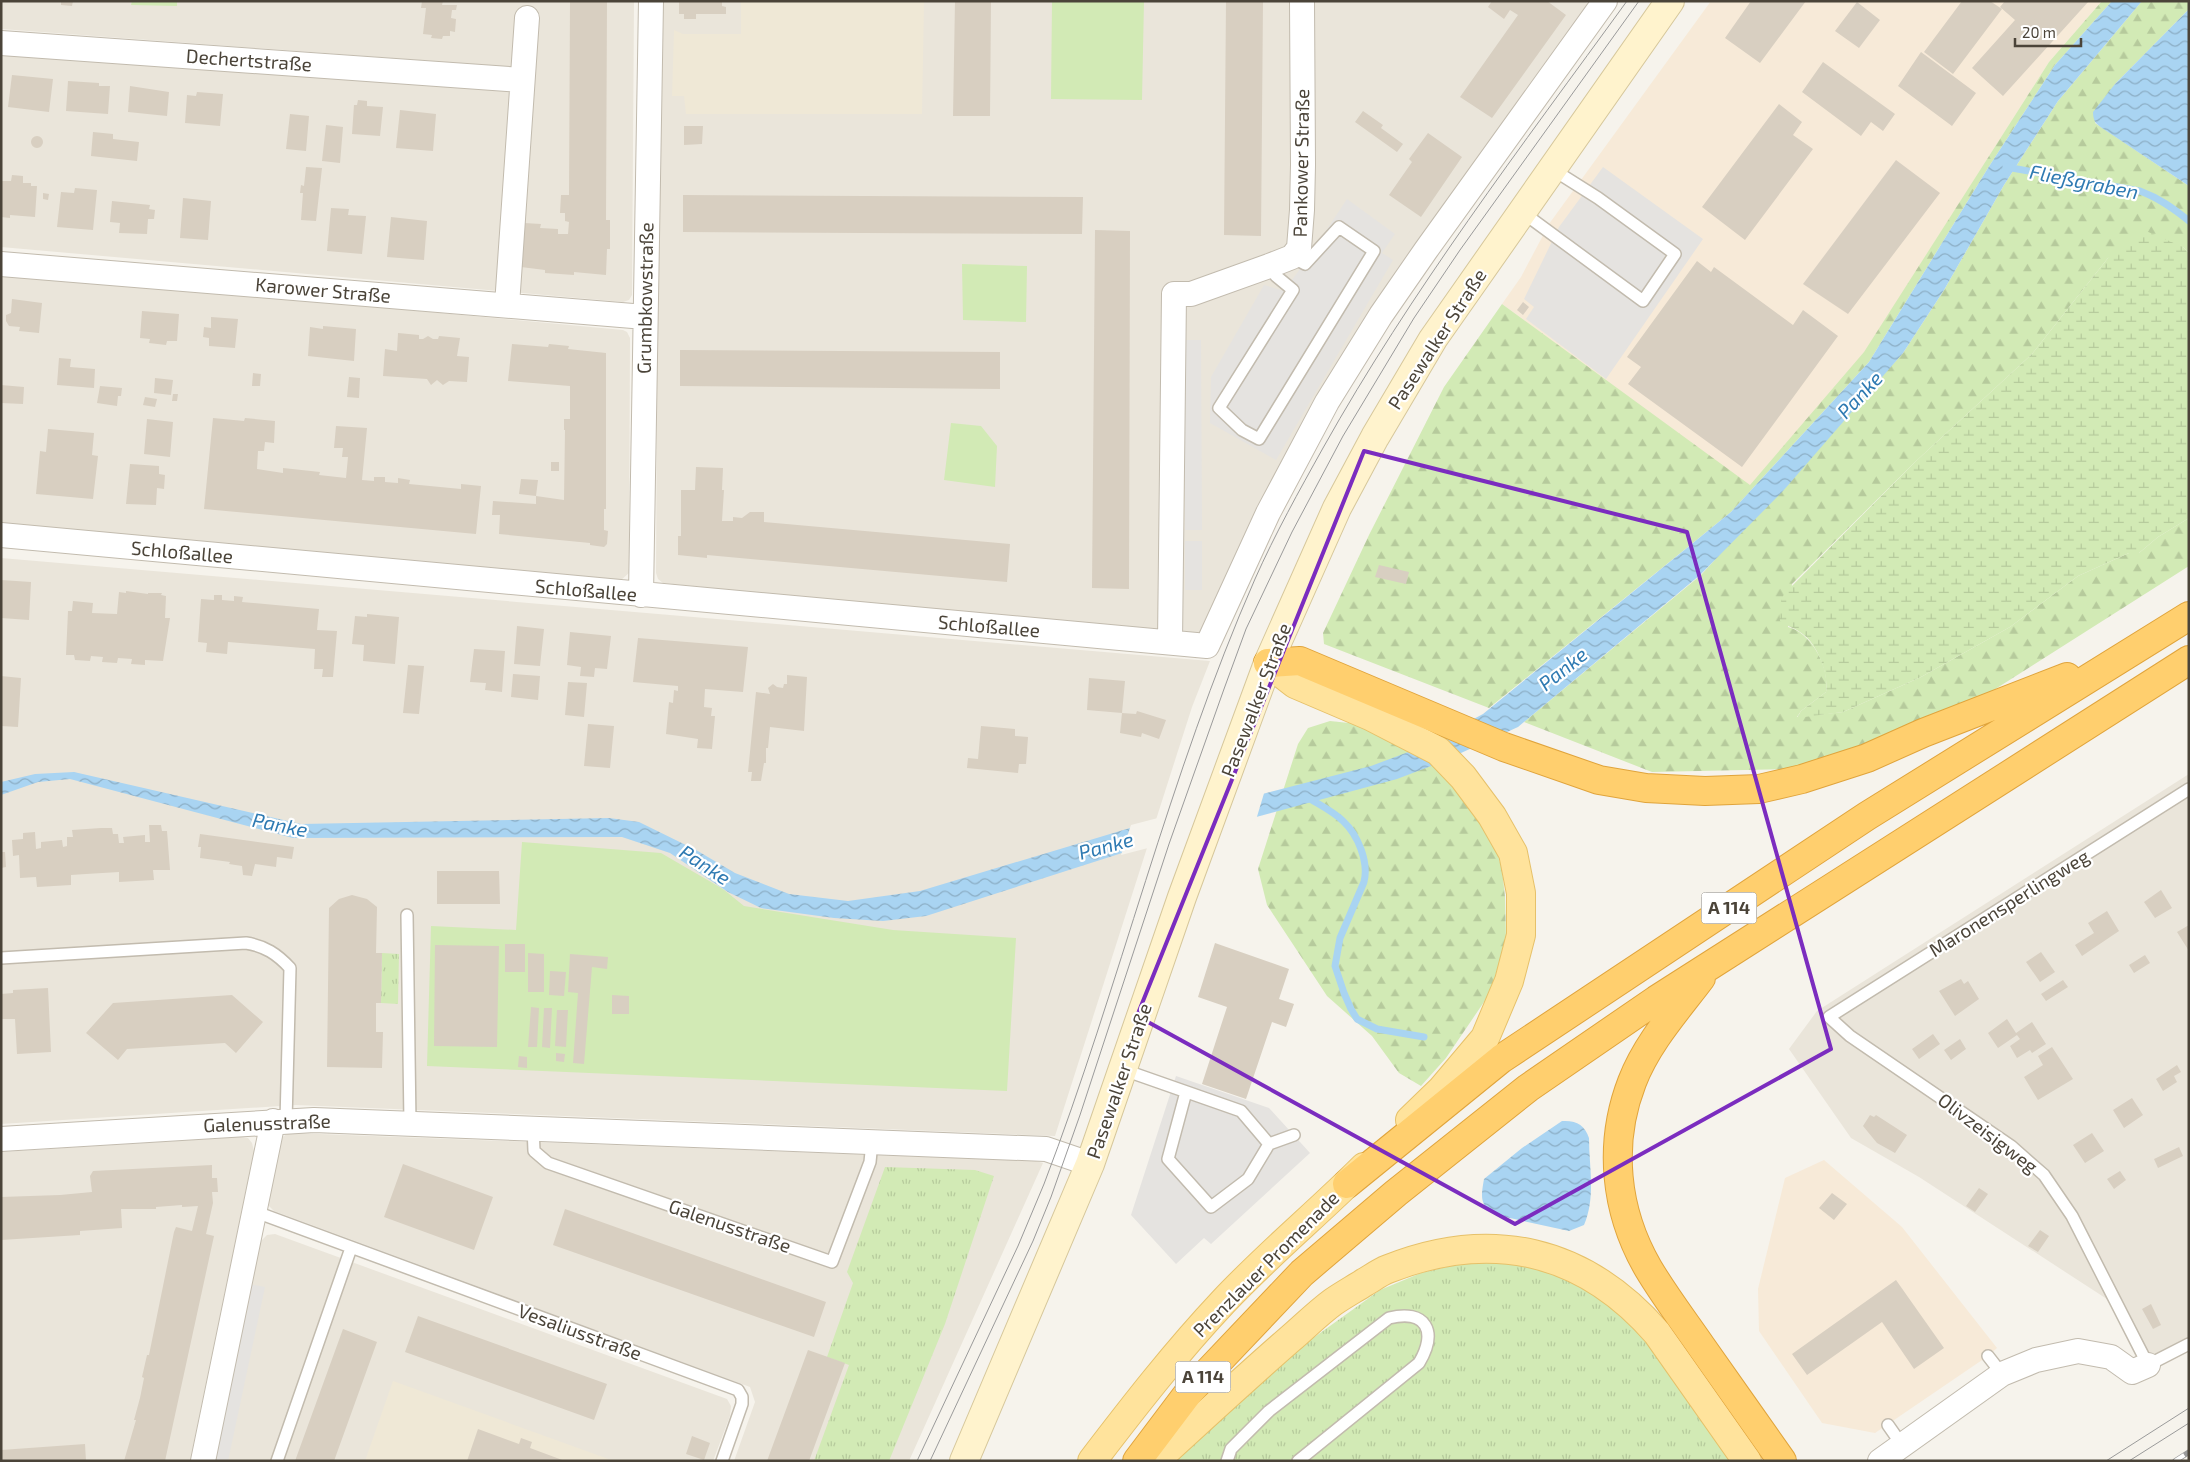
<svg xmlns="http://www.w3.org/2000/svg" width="2190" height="1462" font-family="'Exo 2',sans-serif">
	<defs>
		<pattern id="grass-tufts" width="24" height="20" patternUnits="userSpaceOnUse" patternTransform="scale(1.25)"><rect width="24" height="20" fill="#d2eab5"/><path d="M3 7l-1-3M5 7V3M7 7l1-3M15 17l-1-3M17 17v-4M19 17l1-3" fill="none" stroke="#b6ca9c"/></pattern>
		<pattern id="forest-firs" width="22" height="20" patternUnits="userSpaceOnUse" patternTransform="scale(1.25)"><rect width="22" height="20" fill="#d2eab5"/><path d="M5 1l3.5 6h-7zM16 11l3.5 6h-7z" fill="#b6ca9c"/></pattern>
		<pattern id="wetland-marsh" width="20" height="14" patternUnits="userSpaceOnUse" patternTransform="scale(1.25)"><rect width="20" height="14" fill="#d2eab5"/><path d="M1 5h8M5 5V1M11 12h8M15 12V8" fill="none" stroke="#b6ca9c"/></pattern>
		<pattern id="water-waves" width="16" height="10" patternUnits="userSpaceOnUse" patternTransform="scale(1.25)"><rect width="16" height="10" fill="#a9d4f2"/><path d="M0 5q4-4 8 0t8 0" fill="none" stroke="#8caec5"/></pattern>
	</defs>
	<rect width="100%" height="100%" fill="#f6f3ec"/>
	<path fill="#eae5da" d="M1 1H634L632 295 629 300 623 302 1 247V52L496 90 499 66 1 29Z
		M659 1H1586L1588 6 1377 309 1199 637 663 583 658 579 656 573Z
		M1 272 623 330 627 332 630 338 629 573 621 580 1 524Z
		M1 558 1210 661 1192 707 1055 1136 296 1105 1 1124Z
		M2189 774V1344L2148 1365 2110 1301 1919 1177 1851 1138 1789 1049 1817 1011Z
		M294 1133 1036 1161 1043 1163 909 1461H734L755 1402 750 1387 274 1211 269 1206 268 1199 281 1138 287 1134Z
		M241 1137 248 1138 252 1143 254 1151 190 1461H1V1152Z
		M275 1234 727 1399 731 1406 730 1416 713 1461H212L259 1247 261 1241 267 1235Z"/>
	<path fill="#f7ead8" d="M1711 1H2102L2049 62 1864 353 1750 486 1502 304 1521 277 1549 224Z
		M1824 1160 1902 1227 1997 1348 1988 1356 1875 1433 1822 1423 1759 1331 1758 1289 1785 1178Z"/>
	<path fill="#efe8d6" d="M741 1H924L922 114H686L684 96H672L674 30 683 34H741Z
		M393 1381 614 1461H365Z"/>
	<path fill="url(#grass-tufts)" d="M382 953 399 954 398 1004 381 1003Z
		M885 1167 975 1170 994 1176 945 1324 889 1461H814L849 1365 827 1357 853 1283 847 1272Z
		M1493 1262C1508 1264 1524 1265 1538 1269 1563 1275 1597 1292 1616 1309 1660 1350 1695 1411 1730 1461H1173L1284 1359 1380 1290 1421 1273 1455 1265Z"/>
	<path fill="url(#forest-firs)" d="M2102 1H2112L2055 65 1988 168 1869 362 1731 512 1489 708 1324 644 1323 633 1369 535 1444 387 1502 304 1750 485 1864 352 2049 62Z
		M2142 1H2189V9L2115 84 2095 123 2189 186V253L2183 247 2108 258 2032 354 1915 462 1792 584 1788 627C1812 633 1830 668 1826 692L1801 711 1797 717 1843 712 1921 677 2010 627 2078 576 2129 553H2139L2158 537 2189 518V566L1978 700 1798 769 1652 772 1524 722 1701 575 1903 353 1944 290 2004 185 2058 101Z
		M1330 721 1358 724 1439 763 1493 839 1502 869 1505 897 1506 939 1494 980 1486 999 1446 1058 1421 1086 1399 1073 1372 1036 1327 996 1267 905 1258 869 1298 744 1308 728Z"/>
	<path fill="url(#wetland-marsh)" d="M2146 231 2183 247 2189 253V518L2158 537 2139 553H2129L2078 576 2010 627 1921 677 1843 712 1797 718 1801 711 1826 692C1829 675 1818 646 1804 635 1796 628 1788 627 1780 621L1779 607 1784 594 1915 462 2032 354 2108 258Z"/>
	<path fill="#d2eab5" d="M132 1H177V6L131 5Z
		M1052 1H1144L1142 100 1051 99Z
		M962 264 1027 266 1026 322 963 320Z
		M951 423 981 426 997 446 995 487 944 480Z
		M522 842 661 853 723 889 744 906 893 930 1016 938 1007 1091 427 1066 431 926 516 930Z"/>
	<path fill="#e5e3e0" d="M1603 167 1703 239 1606 379 1526 319 1534 307 1524 299 1559 227Z
		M1347 199 1395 234 1382 253 1393 260 1276 460 1210 423 1211 377 1264 285 1284 291 1308 258Z
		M1185 340H1201L1202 530H1185Z
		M1185 541H1202V590H1185Z
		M1176 1076 1269 1108 1310 1153 1211 1244 1204 1238 1176 1264 1131 1215Z
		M248 1284 265 1287 228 1461H211Z"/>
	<path fill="url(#water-waves)" d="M2112 1H2142L2058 101 2004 185 1944 290 1903 353 1783 491 1700 575 1518 727 1439 763 1397 779 1122 853 926 916 883 921 834 918 761 908 728 892 670 853 622 837 293 838 70 779 38 782 1 795V782L35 774 74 772 301 824 609 818 639 822 696 850 735 873 789 894 848 901 920 891 1130 828 1371 766 1419 748 1483 714 1731 512 1869 362 1988 168 2055 65Z
		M2189 9V186L2102 128C2096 124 2093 121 2093 112L2115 84Z
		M1562 1121C1576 1120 1585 1125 1589 1138 1589 1167 1596 1197 1584 1225L1569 1231 1496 1215C1479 1205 1481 1197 1484 1179L1522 1148Z"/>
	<path fill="#f6f3ec" d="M1265 790 1256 820 1121 855 1131 825Z"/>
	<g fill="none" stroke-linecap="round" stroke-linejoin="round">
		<path stroke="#a9d4f2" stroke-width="7" d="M2006 167 2140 191C2159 198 2173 208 2189 221
			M1307 797C1318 804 1333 811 1343 821 1358 835 1369 862 1364 882L1340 938 1335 966 1344 993 1351 1009 1357 1019 1377 1029 1424 1037"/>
	</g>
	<path fill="#d8cfc1" d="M61 1H73L72 6 61 5Z
		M422 1H443L442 5H457L456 10H452L451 18 456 19 455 32 450 31V36H443L442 39 431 38 432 35 423 34 426 8H421Z
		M570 1H607L606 220H610V249H607L606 275 574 272V275L545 273V270L521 267 524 223 541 224 540 228 558 229V234H568L569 222 565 221V213H560L561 195H569Z
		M679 1H722V6L726 7V14H696V19H684V14H679Z
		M955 1H991L990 116H953Z
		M1226 1H1263L1261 236 1224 235Z
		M1492 1H1547L1566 15 1492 118 1460 97 1518 15 1510 10 1504 19 1488 7Z
		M1751 1H1806L1760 63 1725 38Z
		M1962 1H1990L2002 9 1953 74 1924 52Z
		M2005 1H2089L2003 96 1972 68 2015 20 2000 7Z
		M1857 2 1880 20 1859 48 1835 31Z
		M1921 52 1976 93 1952 126 1898 86Z
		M1823 62 1895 114 1883 131 1871 122 1861 136 1802 92Z
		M12 75 53 79 49 112 8 107Z
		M68 81 99 83V86H110L108 114 66 111Z
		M130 86 169 92 167 116 128 112Z
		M197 92 223 94 220 126 185 123 187 95 196 96Z
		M358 100 367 101V106L383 107 380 136 352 134 354 105H357Z
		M1779 104 1802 122 1793 135 1813 149 1745 240 1702 207Z
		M400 110 436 114 433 151 396 148Z
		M1363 111 1383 125 1381 128 1403 144 1397 152 1355 122Z
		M290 114 309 116 306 151 286 149Z
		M326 125 343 127 340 163 322 161Z
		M684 126H703L702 144 684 145Z
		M93 132 113 134V139L139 142 137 161 91 156Z
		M1428 133 1462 157 1421 217 1389 195 1412 162 1409 159Z
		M31 142a6 6 0 1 1 12 0a6 6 0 1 1-12 0Z
		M1896 160 1940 193 1848 314 1803 284Z
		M306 167 322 168 316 221 301 220 303 193H300L301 185 304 186Z
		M12 175 23 176V183H31V186H37L35 217 10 215V218L1 217V181H11Z
		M75 188 97 190 93 230 57 227 61 192 74 193Z
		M43 193 49 194 48 200 43 199Z
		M683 195 1083 197 1082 234 683 232Z
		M183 198 211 201 208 240 180 238Z
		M112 201 150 205 149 209 155 210 154 219H148L147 234 119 233 120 223 110 222Z
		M331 208 349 209 348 215 366 216 362 254 327 251Z
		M391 217 427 221 424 260 387 257Z
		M1095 230 1130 231 1129 589 1092 588Z
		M1697 261 1711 272 1714 267 1793 325 1803 310 1838 336 1742 467 1628 384 1641 367 1627 357Z
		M12 299 42 303 39 333 19 331 20 327 9 326 6 321V315L11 313Z
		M1523 302 1529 307 1523 315 1517 310Z
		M142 311 179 314 177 341H167L166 345 149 343 150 339 140 338Z
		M211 317 238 319 235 348 209 346V338L203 337 204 327 211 328Z
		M323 326 356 329 354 361 308 356 310 327 323 329Z
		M398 333 419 335V339H423L428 336 433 339H438L439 336 460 338 457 356 469 357 467 382 449 381 443 385 437 380 431 385 427 379 383 376 385 349 397 351Z
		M512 344 548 347 549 344 569 346 568 349 606 353V509H604V530L608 531 607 544 604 547 590 545V543L499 534 500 515H492L493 501 536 504V496L564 500 565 430H564V419H570V386L508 381Z
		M680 350 1000 352V389L680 386Z
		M59 358 71 359 70 367 95 369 94 388 57 385Z
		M253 373 261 374 260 386H252Z
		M349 377 360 378 359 398 347 397Z
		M155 378 173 380 171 395 154 393Z
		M1 385 24 387 23 404 1 403Z
		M100 386 122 388 121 396H118L117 406 97 403Z
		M173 394H178L177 401H172Z
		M145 397 157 399 155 407 143 405Z
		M213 418 244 421 245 418 275 421 274 443 265 442 264 451H258L257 469 283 473V468L320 472 319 475 346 478 348 457H342L343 448H334L336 426 367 428 362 480 374 481V477H385V482L398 483V478L410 480 409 484 461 489V484L481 486 476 534 204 509Z
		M147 419 173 422 170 457 144 454Z
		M48 429 94 433 92 455 98 456 93 499 36 494 40 451 46 452Z
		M551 462H559V471H551Z
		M130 464 159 466V474L165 475 164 489 157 488 156 505 126 504Z
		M696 467 723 468 722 490H724L722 521H733V517L742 518 750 512H764V522L1010 544 1007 582 707 555V558L678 555V536H681V490H695Z
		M521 479 538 480 536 496 519 494Z
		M1379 565 1409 572 1406 584 1375 577Z
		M1 580 31 582 29 620 1 618Z
		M126 591 148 594V593H162L161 595 166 596 165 618H170L163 661 145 660V665L131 664 132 659 118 658 117 663 102 662 103 657 91 656 90 661 75 660 74 655H66L68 611H72L73 601 93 603 92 613 117 614 119 592 126 593Z
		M214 595H222V600L234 601V596L243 597 242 602 319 609 317 630 337 631 333 677H322L323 669H314L315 649 228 642 227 654 206 652 207 643 198 642 201 599 214 600Z
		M367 614 399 617 395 664 363 661 364 645 352 644 355 616 367 617Z
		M517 626 544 629 540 666 514 664Z
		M570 632 611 636 607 669 595 668 594 677 580 676 581 667 567 665Z
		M638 638 748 647 743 692 705 689 704 707 712 708 711 716H715L712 749 697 748 698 739 666 734 669 702 673 703 674 690 678 691V686L633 682Z
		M474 649 505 651 502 692 485 690 486 683 470 682Z
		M408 665 424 666 419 714 403 713Z
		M513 674 540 676 538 700 511 697Z
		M787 675 807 677 804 731 770 727 768 748H766V763H764L761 781H751L752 772H748L756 692 770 694 768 688 773 684 777 687 783 688 784 684H787Z
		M1 676 21 678 18 727 1 726Z
		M1089 678 1125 681 1122 713 1136 714 1137 711 1166 720 1159 739 1142 733 1141 737 1120 733 1122 713 1087 710Z
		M568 682 587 683 584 717 565 715Z
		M588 724 614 726 610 768 584 766Z
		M981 726 1015 729V736L1028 737 1026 764H1019L1018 773 967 768 968 758 978 759Z
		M149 825H161L162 831H167L170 870H153L154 880 119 882V872L86 874 71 875V885L37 887 36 877 20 878 19 855 13 856 12 840 23 839V833L35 832 36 849 41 848V842L62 840 63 847 67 846V837H73L72 830 101 828H112L113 834H118L119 843H124L123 837 145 835V842H150Z
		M200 834 294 847 292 859 277 857 276 867 255 864 252 876 243 875 242 866 229 864 230 862 200 858 201 847H198Z
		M1 852H5L6 867 1 868Z
		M437 871H499L500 904H437Z
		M2161 890 2172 908 2155 918 2144 902Z
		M352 895 367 899 377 907 376 953H382L381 1003H376V1032H383L382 1068 327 1067 329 908 339 899Z
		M2107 911 2119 931 2082 956 2075 945 2094 933 2088 923Z
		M2189 925V951L2177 932Z
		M1215 943 1289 969 1279 999 1294 1004 1286 1027 1272 1022 1246 1099 1202 1084 1227 1007 1198 997Z
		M505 944H525V972H505Z
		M435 945 499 946 497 1047 434 1046Z
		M2041 952 2055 972 2040 982 2026 962Z
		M528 953 544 954V992H528Z
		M570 954 608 957 607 969 592 967 584 1064 573 1063 578 993 568 992Z
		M2145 955 2150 963 2134 973 2129 965Z
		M550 971 566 972 564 996 549 995Z
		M1961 979 1964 984 1968 981 1979 999 1955 1016 1939 991Z
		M2063 980 2068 987 2046 1001 2041 994Z
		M48 988 51 1052 17 1054 15 1019H1V994L13 993V990Z
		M232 995 263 1022 236 1053 225 1043 127 1049 118 1060 86 1033 113 1003Z
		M612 995 629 996V1014H612Z
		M531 1007 539 1008 537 1047H528Z
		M544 1008H552L550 1048 542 1047Z
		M557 1010H568L566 1047 555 1046Z
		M2007 1019 2016 1033 2032 1022 2046 1044 2032 1053 2030 1050 2017 1058 2010 1046 2020 1039 2017 1035 1998 1048 1988 1033Z
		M1933 1034 1940 1044 1919 1059 1912 1049Z
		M1960 1039 1966 1049 1951 1060 1944 1050Z
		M2052 1047 2073 1079 2038 1100 2024 1077 2043 1065 2038 1056Z
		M556 1053 565 1054 564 1062 556 1061Z
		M519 1056 527 1057V1068L518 1067Z
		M2177 1065 2181 1072 2174 1076 2177 1082 2163 1091 2156 1079Z
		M2132 1098 2143 1115 2124 1128 2113 1110Z
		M1870 1115 1874 1117 1876 1115 1907 1135 1895 1153 1877 1143 1863 1126Z
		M2092 1133 2104 1151 2085 1163 2073 1145Z
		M2179 1147 2183 1156 2158 1168 2154 1159Z
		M403 1164 493 1197 474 1250 384 1217Z
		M212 1165V1178H217L218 1192H212L213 1203 206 1234 214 1236 165 1461H124L136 1420H134L140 1398 144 1378 142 1377 147 1355H149L174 1232 176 1227 192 1231 198 1206 182 1207V1205L156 1207V1209H121L122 1228 80 1231V1235L1 1240V1197L60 1195 92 1192 90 1176 93 1171Z
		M2120 1171 2126 1180 2114 1189 2107 1179Z
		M1979 1188 1988 1194 1975 1212 1966 1206Z
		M1832 1193 1847 1204 1834 1220 1819 1208Z
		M565 1209 826 1302 814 1337 553 1245Z
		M2040 1230 2049 1236 2038 1252 2028 1246Z
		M1896 1280 1944 1348 1914 1369 1882 1322 1807 1375 1792 1354Z
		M2151 1304 2161 1325 2153 1329 2142 1309Z
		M418 1316 607 1384 594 1420 405 1352Z
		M343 1329 377 1342 334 1461H295Z
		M808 1350 845 1363 809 1461H767Z
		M478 1429 519 1444 521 1438 532 1442 530 1448 565 1461H467Z
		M692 1436 710 1443 704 1460 686 1454Z
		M85 1444 86 1461H1V1450Z"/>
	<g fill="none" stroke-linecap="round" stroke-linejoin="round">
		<g stroke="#c2bbae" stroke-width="14">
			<path id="lane" d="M1522 212 1643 301 1675 254 1598 198 1552 169
				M1269 266 1276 276 1293 290 1219 408 1242 430 1259 439 1374 251 1339 227 1305 264 1292 257
				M2189 789 1829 1017 1850 1036 2011 1146 2044 1175 2072 1216 2148 1365 2189 1344
				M407 915 410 1123
				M1 958 246 943C265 946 277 954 290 968L286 1121
				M1124 1070 1241 1111 1269 1144 1294 1135
				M1186 1092 1168 1159 1211 1207 1248 1179 1269 1144
				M533 1127 534 1151 548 1163 832 1262 870 1162 872 1142
				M256 1212 738 1390 742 1397V1404L722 1461
				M1988 1356 2002 1374
				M1888 1425 1902 1445
				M277 1461 351 1248
				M1227 1461 1231 1449 1269 1411 1389 1318C1426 1309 1438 1331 1419 1363L1298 1461"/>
		</g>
		<g stroke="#c2bbae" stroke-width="26">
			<path id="street" d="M1 43 522 80
				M1 264 645 317
				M507 305 527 18
				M1 535 1207 646 1268 513 1327 402 1381 315 1426 250 1605 1
				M641 595 651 1
				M1170 642 1174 294H1191L1269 266 1292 257 1299 248 1302 210 1303 165 1302 1
				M1 1139 314 1120 1046 1149 1090 1164
				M203 1461 273 1121
				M1880 1461 2002 1374 2036 1360 2078 1351 2111 1357 2132 1372 2148 1365"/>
		</g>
		<g stroke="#d6c79b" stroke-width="30">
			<path id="secondary" d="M964 1461 1090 1164 1182 897 1268 663 1337 508 1375 437 1433 339 1670 1"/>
		</g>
		<g stroke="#e6c16a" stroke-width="30">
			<path id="primary" d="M1268 663 1295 684 1370 716 1438 751 1463 777 1492 816 1513 853 1521 893V935L1509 981 1485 1038 1442 1089 1410 1120
				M1092 1461C1134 1406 1176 1352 1223 1302 1268 1254 1318 1213 1364 1167
				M1155 1461C1200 1420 1244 1379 1290 1339 1304 1327 1318 1313 1333 1302 1343 1295 1354 1289 1365 1282 1372 1278 1380 1272 1388 1269 1491 1228 1584 1249 1657 1333L1747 1461"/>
		</g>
		<g stroke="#e0a43c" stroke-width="30">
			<path id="highway" d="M1268 663 1300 661 1504 747 1599 780 1646 788 1705 791 1759 789 1802 779 1867 758 1923 733 2067 677
				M1701 978C1676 1011 1647 1043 1632 1082 1608 1144 1615 1211 1648 1268 1664 1295 1683 1320 1701 1346 1728 1384 1755 1423 1782 1461
				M1347 1184 1501 1059 1867 816 2189 616
				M1137 1461 1189 1392 1302 1273 1396 1193 1528 1088 1656 1000 2189 660"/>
		</g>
		<use href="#lane" stroke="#fff" stroke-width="11"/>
		<use href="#street" stroke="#fff" stroke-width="24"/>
		<use href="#secondary" stroke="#fff3cd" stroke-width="28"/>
		<use href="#primary" stroke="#ffe39c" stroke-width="28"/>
		<use href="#highway" stroke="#ffcf6e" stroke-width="28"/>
		<path stroke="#9a9a9a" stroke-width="1" d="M917 1461 1018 1246 1044 1184C1120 985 1169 775 1255 579 1275 534 1299 491 1323 448 1411 291 1521 147 1627 1
			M930 1461 1033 1241 1051 1197 1080 1115 1169 844 1224 689 1246 629 1292 532 1343 436 1414 318 1460 250 1639 1
			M2106 1461 2189 1408
			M2129 1461 2189 1423"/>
		<g stroke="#9a9a9a" stroke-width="5.5">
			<path id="rail" d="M2175 1461 2189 1452"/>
		</g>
		<use href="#rail" stroke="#fff" stroke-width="4" stroke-dasharray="11" stroke-linecap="butt"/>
	</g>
	<path fill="none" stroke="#7b2cbf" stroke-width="4" stroke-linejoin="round" d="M1364 451 1687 532 1831 1049 1515 1224 1137 1016Z"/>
	<g text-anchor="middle" stroke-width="4.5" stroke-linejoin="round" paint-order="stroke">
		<g fill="#fff" stroke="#817c74" stroke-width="1">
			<rect x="1701.5" y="892.5" width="55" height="31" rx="4"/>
			<rect x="1175.5" y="1361.5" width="55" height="31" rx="4"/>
		</g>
		<g font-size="18" font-weight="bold" fill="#4b4439">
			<text x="1729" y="914">A 114</text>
			<text x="1203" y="1383">A 114</text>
		</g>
		<g font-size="19" fill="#4b4439" stroke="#fff">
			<text transform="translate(249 60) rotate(4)" y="7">Dechertstraße</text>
			<text transform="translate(1301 163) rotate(-89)" y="7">Pankower Straße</text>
			<text transform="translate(323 290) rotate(5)" y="7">Karower Straße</text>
			<text transform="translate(645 298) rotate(-89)" y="7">Grumbkowstraße</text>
			<text transform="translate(1437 339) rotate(-57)" y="7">Pasewalker Straße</text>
			<text transform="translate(182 552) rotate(5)" y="7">Schloßallee</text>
			<text transform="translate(586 590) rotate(5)" y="7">Schloßallee</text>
			<text transform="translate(989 626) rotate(5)" y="7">Schloßallee</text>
			<text transform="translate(1256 700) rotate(-69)" y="7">Pasewalker Straße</text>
			<text transform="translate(2009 903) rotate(-32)" y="7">Maronensperlingweg</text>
			<text transform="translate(1119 1081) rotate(-71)" y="7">Pasewalker Straße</text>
			<text transform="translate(267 1123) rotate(-2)" y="7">Galenusstraße</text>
			<text transform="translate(1988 1133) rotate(37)" y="7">Olivzeisigweg</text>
			<text transform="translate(730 1226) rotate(19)" y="7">Galenusstraße</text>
			<text transform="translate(1266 1264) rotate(-45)" y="7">Prenzlauer Promenade</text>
			<text transform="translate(580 1332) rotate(20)" y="7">Vesaliusstraße</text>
		</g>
		<g font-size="20" font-style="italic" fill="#2e7ab2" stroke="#fff">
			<text transform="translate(2084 182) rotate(11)" y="7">Fließgraben</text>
			<text transform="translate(1860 395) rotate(-47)" y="7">Panke</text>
			<text transform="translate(1563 669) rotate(-39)" y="7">Panke</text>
			<text transform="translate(280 825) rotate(11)" y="7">Panke</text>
			<text transform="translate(1106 846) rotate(-15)" y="7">Panke</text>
			<text transform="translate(705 865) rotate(33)" y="7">Panke</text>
		</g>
	</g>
	<rect width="2190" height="1462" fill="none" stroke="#4b4439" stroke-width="5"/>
	<path d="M2015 38v8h66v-8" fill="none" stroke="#4b4439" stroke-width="2.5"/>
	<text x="2022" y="38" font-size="15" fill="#4b4439" stroke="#ffffff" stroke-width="4" paint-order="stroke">20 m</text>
</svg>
